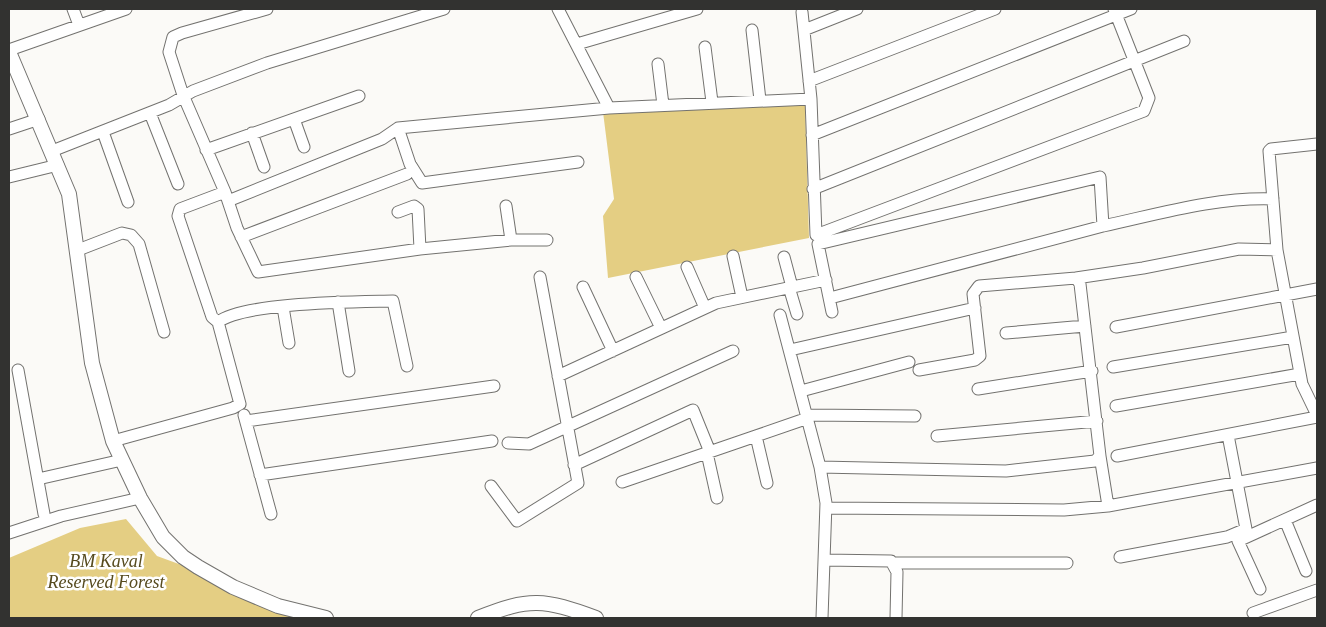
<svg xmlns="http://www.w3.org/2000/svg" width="1326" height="627" font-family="'Times New Roman',serif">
	<rect width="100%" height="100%" fill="#fbfaf7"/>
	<path fill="#e4ce83" d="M805 103 809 238 608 278 603 216 614 199 603 112Z
		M126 519 157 556 326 618H9V558L80 528Z"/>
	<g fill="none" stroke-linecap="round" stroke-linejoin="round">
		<g stroke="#73726f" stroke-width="13">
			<path id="minor" d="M73 9 79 25
				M267 9 182 33 173 37 169 52 183 95 225 192 237 228 258 272 420 249 511 240H547
				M558 9 609 108
				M752 30 760 100
				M804 30 857 9
				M577 44 697 9
				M705 47 712 102
				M9 50 126 9
				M658 64 663 105
				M809 81 995 9
				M811 99 816 235 1144 111 1149 98 1114 9
				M150 113 178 184
				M294 119 304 147
				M398 128 410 164 422 183 578 162
				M9 129 39 119
				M103 132 128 202
				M252 133 264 167
				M812 135 1131 9
				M1317 144 1271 149 1269 151 1277 250 1302 384 1317 415
				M206 150 359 96
				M52 151 169 105 193 91 267 63 444 9
				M9 177 58 165
				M813 189 1184 41
				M228 201 382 139 398 128 609 108 811 99 802 12
				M506 206 511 240
				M398 212 414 206 418 209 420 249
				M1103 226C1159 214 1215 197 1273 199
				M241 237 407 174
				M78 250 122 233 131 235 139 244 164 332
				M733 256 742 297
				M784 257 792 287
				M687 267 705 308
				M636 277 661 328
				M1076 278 1143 268 1239 249 1277 250
				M583 287 613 351
				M789 287 797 314
				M830 298 1103 226 1100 177 818 244 832 312
				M338 302 349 371
				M283 307 289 343
				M780 315 820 467 826 503 822 618
				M218 322 212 317 178 216 180 209 225 192
				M1116 327 1317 289
				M1006 333 1085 326
				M790 350 975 308
				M1113 367 1293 337
				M18 370 44 514
				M558 376 716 303 826 280
				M978 389 1092 371
				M801 391 909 362
				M1116 406 1300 374
				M244 415 271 514
				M807 415 915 416
				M246 421 494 386
				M937 436 1097 421
				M113 441 233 408 240 404 218 322C245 302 355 302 393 301L407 366
				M508 443 529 444 733 351
				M707 453 717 498
				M1100 456 1108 506
				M1117 456 1317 417
				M574 465 693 410 710 452
				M820 467 1006 471 1095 461 1100 456 1080 284 1076 278 979 286 973 294 980 356 975 360 919 370
				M260 475 492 441
				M38 479 122 460
				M622 482 756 436
				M767 483 756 436 808 418
				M491 486 517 521 578 483 540 277
				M826 508 1064 510 1108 506 1317 468
				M1285 520 1306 571
				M9 533 61 516 140 498
				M1120 557 1227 537 1246 529 1228 435
				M824 560 891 561 897 572 896 618
				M894 563H1067
				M1260 589 1238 541 1317 505
				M1253 613 1317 590"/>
		</g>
		<g stroke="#73726f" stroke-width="16">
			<path id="major" d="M9 52 69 194 92 363 113 441 140 498 163 537 183 557 198 567 233 587 278 606 326 618
				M478 618C530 597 544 599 596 618"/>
		</g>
		<use href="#minor" stroke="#fff" stroke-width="11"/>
		<use href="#major" stroke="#fff" stroke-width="14"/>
	</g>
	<g text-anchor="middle" stroke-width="5" stroke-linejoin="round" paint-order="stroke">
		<g font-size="18" font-style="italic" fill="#574b1f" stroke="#fff">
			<text x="106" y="567">BM Kaval<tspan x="106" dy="21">Reserved Forest</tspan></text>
		</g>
	</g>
	<rect width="1326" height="627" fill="none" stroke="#323230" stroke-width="20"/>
</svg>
